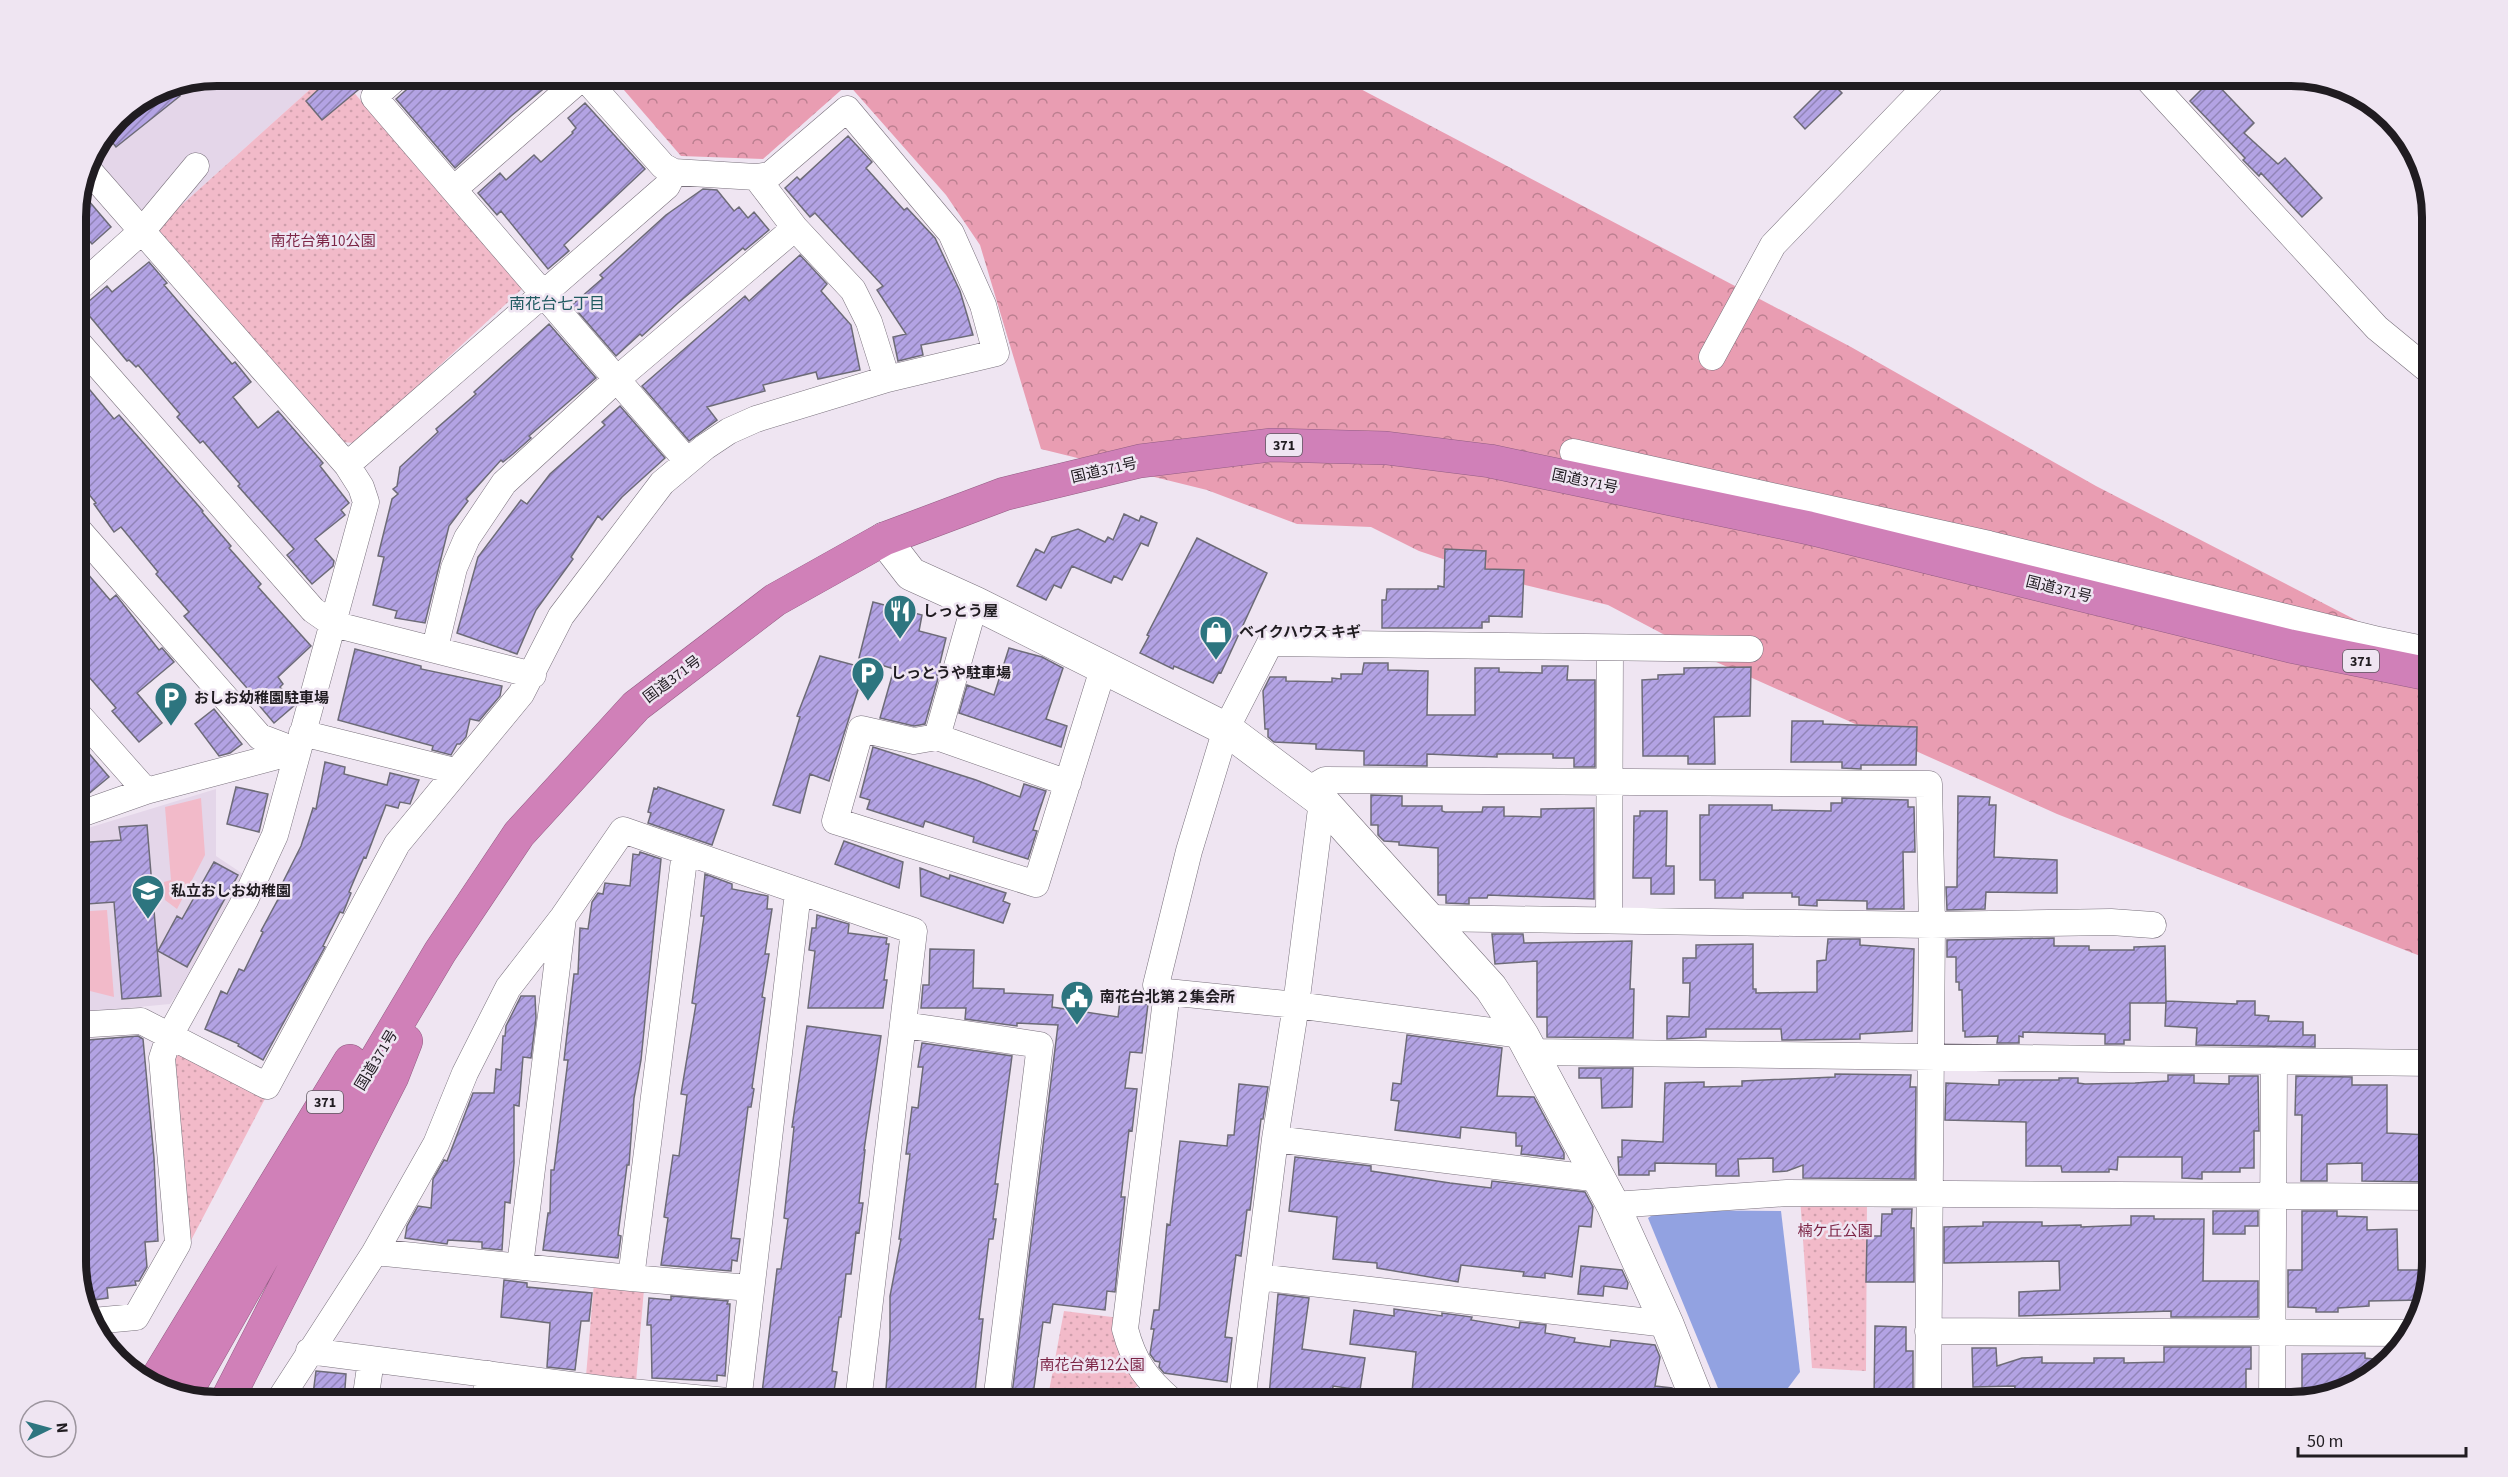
<svg xmlns="http://www.w3.org/2000/svg" width="2508" height="1477" font-family="'Source Sans 3','Noto Sans JP',sans-serif">
	<defs>
		<pattern id="forest-crowns" width="20" height="18" patternUnits="userSpaceOnUse" patternTransform="scale(1.5)"><rect width="20" height="18" fill="#e99db2"/><path d="M2 6a3 3 0 1 1 6 0M12 15a3 3 0 1 1 6 0" fill="none" stroke="#bc7f90"/></pattern>
		<pattern id="park-dots" width="8" height="8" patternUnits="userSpaceOnUse" patternTransform="scale(1.5)"><rect width="8" height="8" fill="#f2bac9"/><path d="M2 2h.1M6 6h.1" fill="none" stroke="#cf9fac" stroke-width="1.8" stroke-linecap="round"/></pattern>
		<pattern id="building-hatch" width="6" height="6" patternUnits="userSpaceOnUse" patternTransform="scale(1.5)"><rect width="6" height="6" fill="#b3a3e4"/><path d="M-1 1l2-2M0 6l6-6M5 7l2-2" fill="none" stroke="#9184b8"/></pattern>
	</defs>
	<rect width="100%" height="100%" fill="#efe5f2"/>
	<path fill="#e4d6e9" d="M216 75H326L155 229 91 155 117 116 162 86Z
		M216 789V856L243 874 197 966 170 1004 75 1013V832Z"/>
	<path fill="#f2bac9" d="M201 798 205 855 177 909 165 900 164 882 171 880 165 807Z
		M107 910 114 997 90 991 75 992V912Z"/>
	<path fill="url(#forest-crowns)" d="M611 75H1334L1851 347 2096 486 2414 650 2433 662V961L2057 814 1714 661 1608 605 1509 581 1419 551 1371 527 1297 524 1207 490 1041 449 980 245 946 195 848 84 763 159 681 156Z"/>
	<path fill="url(#park-dots)" d="M326 75H339L522 289 356 443 340 442 155 229Z
		M181 1051 268 1093 187 1248 172 1062Z
		M1800 1197 1867 1198 1866 1371 1812 1368Z
		M594 1283 644 1289 636 1382 586 1376Z
		M1064 1311 1120 1318 1147 1381 1110 1402H1047Z"/>
	<path fill="#92a2e1" d="M1660 1210 1781 1211 1800 1372 1788 1388 1720 1393 1648 1218Z"/>
	<path fill="url(#building-hatch)" stroke="#6d6b77" stroke-width="1.5" d="M334 75H376L322 120 306 101Z
		M423 75H560L511 116 455 168 396 99Z
		M2212 79 2254 123 2244 133 2278 164 2285 158 2322 198 2302 217 2261 173 2259 176 2243 160 2245 158 2190 101Z
		M1830 81 1842 93 1805 129 1794 117Z
		M170 84 180 96 116 147 105 133 117 116 162 86Z
		M585 103 645 169 564 245 569 251 548 269 501 211 497 215 478 193 500 173 506 180 534 155 541 162 573 133 572 132 576 128 568 118Z
		M848 136 872 162 866 168 904 210 907 208 935 238 960 291 973 335 921 345 923 355 898 361 893 337 906 334 877 290 883 286 815 213 810 217 785 188 797 177 800 180Z
		M703 189 717 190 734 211 739 207 748 218 754 212 769 230 745 250 743 248 678 303 642 336 640 334 616 356 572 305 603 278 600 275 666 215Z
		M88 200 111 227 92 244 75 225V211Z
		M800 255 827 284 821 291 851 325 860 370 818 379 816 372 763 385 765 391 707 407 717 420 689 441 642 386 745 296 749 301Z
		M149 262 167 283 164 285 232 364 235 362 251 382 233 397 258 428 278 411 323 463 320 466 349 503 341 510 345 515 315 539 334 561 333 566 312 584 287 555 294 549 238 486 240 484 203 441 200 443 177 417 180 414 138 365 136 367 129 360 127 361 82 307 107 286 112 292Z
		M549 324 596 378 529 436 531 438 513 454 503 462 501 460 466 499 468 501 449 526 425 623 395 618 397 611 373 605 384 557 378 556 392 499 398 494 393 489 397 486 400 467 438 432 436 429 476 394 474 392Z
		M75 372 114 419 119 415 203 511 202 512 231 546 229 548 261 584 258 587 311 646 278 677 283 684 280 687 295 705 274 723 246 690 247 688 184 616 189 612 156 574 158 572 121 527 114 532 94 504 96 503 87 492 90 490 75 473V445L90 432 75 414Z
		M620 406 665 458 622 497 602 520 598 516 571 557 573 559 536 610 517 654 457 633 478 557 521 500 527 504 550 474 605 425 602 422Z
		M1124 514 1139 521 1141 516 1157 523 1148 546 1141 543 1122 580 1114 576 1111 583 1072 566 1061 588 1054 585 1046 600 1017 586 1036 549 1044 553 1052 537 1078 529 1105 542 1108 537 1113 540Z
		M1197 538 1267 573 1221 673 1219 672 1213 683 1174 666 1173 669 1140 653 1149 636 1147 635Z
		M1445 549 1486 551 1485 569 1524 570 1522 617 1489 616V622H1482V628H1382V600H1386L1387 589H1438V586L1444 587Z
		M75 559 110 600 116 595 159 650 162 648 174 662 137 693 162 723 139 742 112 711 116 708 75 661Z
		M873 602 922 615 919 631 946 638 937 675H939L925 724 914 726 880 718 894 669 859 658Z
		M1009 648 1042 657 1063 668 1046 719 1067 726 1061 747 959 713 967 685 994 695Z
		M355 649 421 666V669L502 686 500 696 479 721 470 719 466 737 460 744H457L451 755 432 750 433 746 338 720Z
		M820 656 865 668 829 781 810 774 800 813 773 805 800 717 797 716Z
		M1364 663H1388V670L1428 671 1427 715H1475V668H1499V672L1542 673V666H1568L1567 680H1595V767H1574V758H1553V754H1497V757L1427 754V766L1364 765V751L1316 749V744L1274 742 1268 737V729H1265L1263 691 1270 677H1286V681L1332 682V678L1341 679V674H1362Z
		M1751 667 1750 716 1714 717 1715 764H1688V756H1643L1642 680 1658 679V675L1684 674V668Z
		M214 709 242 744 230 753 219 756 195 724Z
		M1792 721H1823V724L1917 727 1916 765H1861V769L1842 768V762H1791Z
		M75 737 109 777 86 796 75 783Z
		M873 747 976 780 1020 797 1024 784 1046 791 1033 830 1037 831 1028 859 973 842 974 837 925 821 923 827 867 809 870 800 860 797Z
		M325 762 345 767 344 774 387 785 390 773 419 780 410 804 400 802 398 808 386 805 366 858 364 857 349 892 351 893 343 913 340 912 323 946 325 947 263 1060 238 1046 239 1044 205 1029 221 991 227 994 239 969 244 971 263 932 261 931 283 890 280 888 301 846 313 808 316 809Z
		M236 787 268 794 259 832 227 824Z
		M658 787 724 810 712 845 648 823 651 813 648 812 654 788 657 789Z
		M1371 795 1402 796V806H1442V811L1445 812H1482L1483 807H1504V816L1541 817V809L1594 808V899L1488 895 1487 898H1469V904L1446 903V895H1438V848L1399 845V842L1384 841 1378 835V825H1371Z
		M1958 796 1990 797 1989 805H1996L1994 857 2057 860V893L1986 892 1985 909 1947 910 1946 887H1957Z
		M1842 798 1908 800V807H1914L1915 852H1903L1904 909H1867V901L1817 900V906L1799 905V897H1792V893H1743V898H1715V880H1700V815H1709V805H1772V810L1831 811V803H1842Z
		M1640 811H1667L1666 866H1674V894H1651V878H1633L1634 816H1640Z
		M147 825 161 996 122 999 114 902 87 904 86 891 75 892V843L121 840 119 827Z
		M844 841 903 862 899 888 835 864Z
		M640 852 661 859 641 1060 634 1098 629 1165H627L618 1235 621 1236 618 1258 543 1250 548 1213H550L551 1170H554L568 1060H564L574 974H578L580 928 588 929 592 902 598 893 603 894 605 883 630 886 633 854 639 855Z
		M214 862 238 875 187 967 158 951 177 916 182 919Z
		M920 868 949 879 950 875 1006 893 1003 901 1010 904 1003 923 921 896Z
		M705 874 732 884V889L768 896 767 909H772L765 954H769L762 997 765 998 752 1088 754 1089 751 1107H748L731 1238 740 1239 737 1261 732 1260 731 1271 661 1265 668 1218 664 1217 673 1155 679 1156 687 1095 681 1094 696 1004 692 1003 704 916H701Z
		M817 915 849 924 848 933 887 938 886 944H889L884 980H887L883 1008H808L815 951 809 950 812 928H816Z
		M1492 934H1523L1524 943 1632 941 1630 989H1634L1633 1038 1547 1037V1017H1537V961L1495 964Z
		M2054 938V946H2089V950H2134V947L2165 946 2166 1003H2130V1040H2124V1044H2105V1034L2023 1032V1037L2019 1036V1043H1997L1998 1036 1965 1037V1031H1963L1962 990H1959V982H1956V957H1947V940Z
		M1828 939H1860V945L1914 949 1912 1031 1860 1034V1039L1792 1040H1782L1781 1029H1706V1037L1667 1039V1016L1689 1017 1690 983H1683V958H1696V945L1753 944V989H1756V993L1817 992V961L1826 960Z
		M930 949 974 950 973 988 1004 989V993L1053 995 1052 1007 1118 1017 1120 1001 1148 1004 1142 1053 1130 1052 1125 1088 1137 1089 1132 1131 1129 1130 1121 1197H1125L1115 1292 1107 1291 1105 1310 1053 1304 1050 1323 1043 1322 1032 1402H1011L1058 1025 1017 1023V1026L965 1019 966 1008H921L923 985H929Z
		M521 996H535L536 1018 531 1058 523 1057 519 1106 514 1105V1163L510 1203 505 1202 502 1250 482 1248V1242L448 1240 447 1244 405 1238 407 1226 418 1206 431 1208 433 1179 444 1160 447 1161 473 1093H494L496 1069 501 1070 503 1036H505L506 1026Z
		M2166 1001 2237 1004V1001H2255V1015L2269 1016 2268 1021 2303 1022V1035H2315V1047L2196 1045 2197 1028 2165 1026Z
		M807 1026 881 1036 864 1150H865L859 1203H863L859 1233 856 1232 851 1274H846L841 1317H839L832 1371 837 1372 834 1391 828 1390 827 1399 792 1394 791 1397 762 1393 777 1269H781L788 1219 784 1218 794 1127H792Z
		M1407 1035 1502 1048 1497 1096 1534 1097 1564 1153V1159L1521 1154 1522 1146H1516V1133L1461 1127 1460 1138 1395 1130 1399 1101 1391 1100 1393 1083 1401 1084Z
		M138 1036 143 1039 154 1158 158 1241 145 1242 147 1267 139 1281H135L136 1285 107 1288 108 1298 86 1301 77 1275 75 1257V1215H79L75 1170V1041Z
		M922 1043 1012 1056 995 1184H998L993 1219H996L993 1239H989L979 1319H983L974 1402H885L890 1338V1296L901 1239H899L910 1154H906L912 1107 918 1108 923 1067H918Z
		M1579 1068H1633L1632 1107 1602 1108 1601 1078H1579Z
		M1835 1074 1911 1075 1910 1087H1916L1915 1179 1803 1178V1165L1787 1171 1773 1172V1158L1738 1159 1739 1176H1716V1164L1655 1163V1171H1649V1175H1619L1618 1157H1622V1140L1663 1142 1665 1083 1704 1082V1087L1742 1086V1081L1835 1077Z
		M2168 1075H2194V1083L2229 1084V1076H2258L2259 1131H2254V1168H2240V1172H2202V1179L2182 1178V1157H2118L2117 1170 2109 1169V1172H2062L2061 1166H2026V1122L1945 1120 1946 1083 1999 1085V1080H2059V1078H2078V1083L2085 1084 2135 1083 2168 1081Z
		M2296 1076 2352 1077V1085H2387V1133L2429 1135V1182L2362 1181V1163L2327 1164V1181H2301L2302 1115H2295Z
		M1239 1084 1268 1087 1263 1119H1261L1250 1210H1247L1241 1256 1236 1255 1225 1337 1232 1338 1227 1382 1164 1373 1159 1367 1160 1362 1155 1361 1150 1354 1154 1329H1151L1154 1310H1159L1167 1224 1170 1225 1180 1141 1227 1146 1228 1135H1234Z
		M1295 1157 1371 1166V1171L1450 1183 1491 1188 1492 1181 1585 1192 1593 1207 1591 1227 1579 1226 1572 1277 1545 1273V1278L1523 1276 1524 1272 1461 1265 1458 1282 1377 1268V1263L1333 1259 1337 1217 1289 1211Z
		M1892 1209H1912L1911 1228H1914V1282H1866L1867 1236H1881L1882 1214H1892Z
		M2213 1211H2258V1226H2245V1234H2213Z
		M2302 1211H2337V1216L2367 1217V1230L2397 1229 2398 1270H2431L2422 1300 2369 1301V1306L2338 1308V1312H2316V1308L2288 1307V1270H2302Z
		M2131 1216H2154V1219H2204L2203 1281H2258V1317H2171V1311L2019 1316V1292L2060 1290 2059 1261 1944 1263V1227L1983 1226V1222H2042V1226L2081 1225V1227L2131 1225Z
		M1581 1266 1622 1270 1628 1283 1627 1289 1604 1286 1603 1296 1578 1294Z
		M504 1280 527 1283V1287L592 1293 589 1321H581L575 1370 547 1367 550 1323 501 1317Z
		M1278 1294 1309 1298 1302 1349 1365 1358 1360 1390 1333 1386 1332 1397 1296 1392 1295 1400 1269 1396Z
		M671 1296 728 1301 727 1304H730L725 1376 717 1375V1381L652 1378 651 1325H647L649 1298 671 1300Z
		M1394 1309 1442 1316V1313L1472 1317 1471 1320 1519 1328 1520 1322 1546 1325 1545 1333 1575 1338 1574 1342 1610 1347 1611 1340 1655 1345 1660 1357 1655 1386 1672 1388 1678 1402H1411L1416 1352 1350 1344 1354 1310 1394 1316Z
		M1875 1326 1906 1327V1351H1913V1402L1874 1401Z
		M2164 1347H2251V1369H2246V1396L2224 1397V1389H2188V1393H2162V1401H2136V1398L2014 1395 2015 1386 1973 1387 1972 1348H1996L1997 1366 2022 1358 2042 1357V1363H2094V1358H2124V1363L2164 1362Z
		M2365 1353V1358L2373 1359 2372 1373 2363 1383 2312 1397H2302V1354Z
		M316 1371 346 1374 344 1402H312Z"/>
	<g fill="none" stroke-linecap="round" stroke-linejoin="round">
		<g stroke="#79717c" stroke-width="27">
			<path id="street" d="M399 75 374 97 687 461
				M2144 75 2377 328 2433 374
				M85 166 347 465 361 487 366 502 275 835 245 900 169 1037 162 1058 178 1243 136 1317 93 1321
				M756 177 795 228 853 290 869 322 887 379
				M454 189 585 75
				M75 291 142 231 196 166
				M75 339 313 610 333 624 533 675
				M1712 357 1773 245 1937 75
				M1573 452 1989 544 2379 640 2433 651
				M347 465 667 186 674 172
				M75 526 260 737 297 751
				M975 603 937 737 914 741 861 729 835 821 1036 884 1103 669
				M435 648 454 568 467 538 504 483 616 380 795 228
				M75 711 146 791
				M302 733 455 771
				M937 737 1068 783
				M1308 790 1325 780 1929 784 1932 925 1928 1402
				M75 816 146 791 297 751
				M1426 918 1932 925 2111 922 2153 925
				M1609 920 1610 648
				M1167 992 1125 1329C1134 1363 1146 1379 1173 1402
				M75 1025 141 1021 267 1086 397 844 521 694 561 616 662 483 705 447 729 431 756 419 887 379 996 353 983 305 951 233 847 109 770 175 756 177 674 172 663 166 584 77
				M904 1025 1040 1045 996 1402
				M1522 1035 1296 1005 1167 992 1156 985 1189 851 1226 729 1270 643 1750 649
				M1531 1052 2433 1063
				M1275 1139 1600 1179
				M1613 1205 1787 1193 2433 1197
				M375 1252 631 1278 750 1288
				M520 1266 563 918
				M1258 1277 1667 1324
				M631 1278 685 852
				M1928 1331 2412 1333
				M309 1351 610 1390 738 1402 798 892
				M278 1402 375 1252 436 1144 465 1073 508 988 563 917 623 830 914 931 858 1402
				M365 1402 371 1360
				M485 1402 488 1374
				M1242 1402 1275 1139 1296 1005 1322 801
				M2272 1402 2274 1061"/>
		</g>
		<g stroke="#79717c" stroke-width="34">
			<path id="secondary" d="M884 539 911 574 975 603 1226 729 1322 801 1491 988 1522 1035 1613 1205 1667 1324 1698 1402"/>
		</g>
		<g stroke="#925d83" stroke-width="34">
			<path id="highway" d="M153 1385 350 1061
				M185 1394 358 1090 440 952 519 834 636 706 775 600 884 539 1004 494 1140 461 1272 445 1386 448 1490 461 1809 528 2290 646 2433 675
				M226 1402 392 1077 406 1041"/>
		</g>
		<use href="#street" stroke="#fff" stroke-width="26"/>
		<use href="#secondary" stroke="#fff" stroke-width="33"/>
		<use href="#highway" stroke="#d080b8" stroke-width="33"/>
	</g>
	<defs>
		<g id="restaurant-pin" transform="scale(1.725)"><path d="M0 17L-7.5 6A9.5 9.5 0 1 1 7.5 6Z" fill="#2d757f" stroke="#efe5f2"/><path d="M-5-6h1v4h1v-4h1v4h1v-4h1v5L-1.5 .5V6h-2V.5L-5-1ZM5-6V6H3V1.5H1.5Q1.5-4 5-6Z" fill="#fff"/></g>
		<g id="shop-pin" transform="scale(1.725)"><path d="M0 17L-7.5 6A9.5 9.5 0 1 1 7.5 6Z" fill="#2d757f" stroke="#efe5f2"/><path d="M-5-2.5h2.3a2.7 3.5 0 0 1 5.4 0H5L5.5 6h-11ZM-1.5-2.5h3a1.5 2.3 0 0 0-3 0Z" fill="#fff"/></g>
		<g id="parking-pin" transform="scale(1.725)"><path d="M0 17L-7.5 6A9.5 9.5 0 1 1 7.5 6Z" fill="#2d757f" stroke="#efe5f2"/><path d="M-3.5-5.5H1a3.5 3.5 0 0 1 0 7H-1V5.5H-3.5ZM-1-3.4V-.6H.8a1.4 1.4 0 0 0 0-2.8Z" fill="#fff"/></g>
		<g id="school-pin" transform="scale(1.725)"><path d="M0 17L-7.5 6A9.5 9.5 0 1 1 7.5 6Z" fill="#2d757f" stroke="#efe5f2"/><path d="M0-5L7-2L0 1L-7-2ZM-4 1L0 2.5L4 1V4Q0 6-4 4Z" fill="#fff"/></g>
		<g id="civic-pin" transform="scale(1.725)"><path d="M0 17L-7.5 6A9.5 9.5 0 1 1 7.5 6Z" fill="#2d757f" stroke="#efe5f2"/><path d="M-.6-6.5H3V-4.5H.6V-3L4-1V1h2V6H-6V1h2V-1L-.6-3ZM-1.2 2.5V6h2.4V2.5Z" fill="#fff"/></g>
	</defs>
	<g fill-rule="evenodd">
		<use href="#restaurant-pin" x="900" y="611"/>
		<use href="#shop-pin" x="1216" y="632"/>
		<use href="#parking-pin" x="868" y="673"/>
		<use href="#parking-pin" x="171" y="698"/>
		<use href="#school-pin" x="148" y="891"/>
		<use href="#civic-pin" x="1077" y="997"/>
	</g>
	<g text-anchor="middle" stroke-width="5" stroke-linejoin="round" paint-order="stroke">
		<g fill="#efe5f2" stroke="#5e5860" stroke-width="1.5">
			<rect x="1266" y="434" width="36" height="22" rx="4.5"/>
			<rect x="2343" y="650" width="36" height="22" rx="4.5"/>
			<rect x="307" y="1091" width="36" height="22" rx="4.5"/>
		</g>
		<g font-size="14" font-weight="bold" fill="#201c21">
			<text x="1284" y="450">371</text>
			<text x="2361" y="666">371</text>
			<text x="325" y="1107">371</text>
		</g>
		<g font-size="15" fill="#7c2546" stroke="#efe5f2">
			<text x="323" y="246">南花台第10公園</text>
			<text x="1835" y="1236">楠ケ丘公園</text>
			<text x="1092" y="1370">南花台第12公園</text>
		</g>
		<g font-size="15" fill="#201c21" stroke="#efe5f2">
			<text transform="translate(1104 470) rotate(-13)" y="5">国道371号</text>
			<text transform="translate(1585 481) rotate(12)" y="5">国道371号</text>
			<text transform="translate(2059 589) rotate(14)" y="5">国道371号</text>
			<text transform="translate(672 679) rotate(-37)" y="5">国道371号</text>
			<text transform="translate(376 1060) rotate(-59)" y="5">国道371号</text>
		</g>
		<g font-size="15" font-weight="bold" fill="#201c21" stroke="#efe5f2" text-anchor="start">
			<text x="923" y="616">しっとう屋</text>
			<text x="1239" y="637">ベイクハウス キギ</text>
			<text x="891" y="678">しっとうや駐車場</text>
			<text x="194" y="703">おしお幼稚園駐車場</text>
			<text x="171" y="896">私立おしお幼稚園</text>
			<text x="1100" y="1002">南花台北第２集会所</text>
		</g>
		<g font-size="16" fill="#205a61" stroke="#efe5f2">
			<text x="557" y="309">南花台七丁目</text>
		</g>
	</g>
	<path d="M0 0H2508V1477H0ZM217 86H2291A131 131 0 0 1 2422 217V1261A131 131 0 0 1 2291 1392H217A131 131 0 0 1 86 1261V217A131 131 0 0 1 217 86Z" fill="#efe5f2" fill-rule="evenodd"/>
	<path fill="none" stroke="#201c21" stroke-width="8" d="M217 86H2291A131 131 0 0 1 2422 217V1261A131 131 0 0 1 2291 1392H217A131 131 0 0 1 86 1261V217A131 131 0 0 1 217 86Z"/>
	<g transform="translate(48 1429) rotate(85)"><circle r="28" fill="#efe5f2" stroke="#9c959e" stroke-width="1.5"/>
	<path d="M0-4.5L10 22L0 15L-10 22Z" fill="#2d757f"/>
	<text y="-9" font-size="16" font-weight="bold" text-anchor="middle" fill="#201c21">N</text>
	</g>
	<path d="M2298 1447v9h168v-9" fill="none" stroke="#201c21" stroke-width="3"/>
	<text x="2307" y="1447" font-size="18" fill="#201c21" stroke="#efe5f2" stroke-width="4.5" paint-order="stroke">50 m</text>
</svg>
